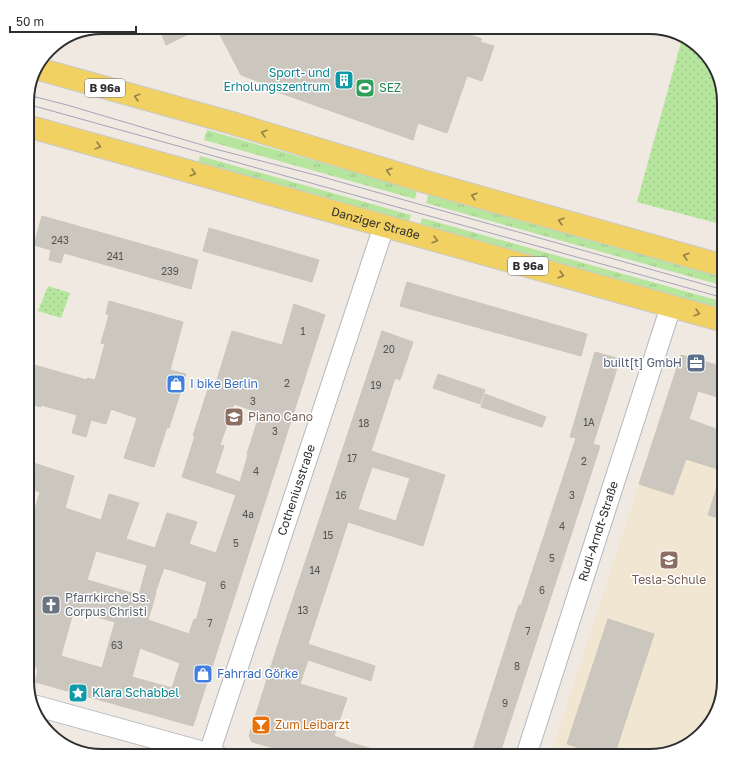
<svg xmlns="http://www.w3.org/2000/svg" width="751" height="783" font-family="'Golos Text',sans-serif">
	<defs>
		<pattern id="grass-tufts" width="24" height="20" patternUnits="userSpaceOnUse"><rect width="24" height="20" fill="#b6e59e"/><path d="M3 7l-1-3M5 7V3M7 7l1-3M15 17l-1-3M17 17v-4M19 17l1-3" fill="none" stroke="#9dc588"/></pattern>
		<pattern id="park-dots" width="8" height="8" patternUnits="userSpaceOnUse"><rect width="8" height="8" fill="#b6e59e"/><path d="M2 2h.1M6 6h.1" fill="none" stroke="#9dc588" stroke-width="1.8" stroke-linecap="round"/></pattern>
	</defs>
	<rect width="100%" height="100%" fill="#efe9e1"/>
	<path fill="#f0e6d1" d="M686 459 724 471V681L716 714 698 737 649 756H550L639 484 673 495Z
		M64 742 115 756H102L69 748 63 744Z"/>
	<path fill="url(#grass-tufts)" d="M207 130 417 190 415 199 204 140Z
		M200 156 411 215 408 225 197 166Z
		M429 193 724 275V286L426 203Z
		M422 218 724 302V313L419 228Z"/>
	<path fill="url(#park-dots)" d="M683 35 705 53 724 102V225L637 202Z
		M48 286 70 293 61 318 38 311Z"/>
	<path fill="#cbc7bf" stroke="#cbc5ba" fill-rule="evenodd" d="M159 27H203L166 45Z
		M216 27H448L482 39 480 42 494 46 482 81 467 76 447 133 418 123 413 140 272 90 268 85 241 75Z
		M42 216 198 260 191 289 64 253 61 263 49 260 51 250 34 245Z
		M209 228 319 260 312 282 203 251Z
		M407 282 587 334 581 356 400 306Z
		M109 301 183 322 170 370 186 374 169 428 167 427 154 467 124 458 137 418 111 409 106 424 91 420 86 437 72 433 77 415 41 405V407L27 403V363L87 380V378L95 380 105 344 101 343 109 315 106 314Z
		M294 304 325 315 193 726 35 682 38 671 32 660 27 659V535L40 492 27 488V461L74 476 65 508 101 520 109 494 139 503 126 539 155 548 167 513 197 522 189 544 216 553 236 495 182 477 195 436H193L210 383H216L232 331 282 345ZM234 404 260 413 247 454 248 455 240 482 215 473 224 446 220 445ZM96 551 147 565 139 595 87 580ZM164 568 207 582 196 620 194 619 189 634 148 620 156 593H155ZM75 611 115 622 102 668 61 656 72 616H74ZM140 648 180 663 172 688 132 677Z
		M382 331 413 342 400 380 395 378 371 451 445 475 423 546 348 522 308 644 375 666 371 681 308 660 300 684 347 698 334 736 348 741V742L383 752 382 756H304L252 742 249 736 281 635ZM372 467 410 478 396 521 358 509Z
		M595 352 620 359 593 444 600 446 499 756H471L512 627 519 605 521 606 576 438 570 437Z
		M681 355 724 367V399L698 391 689 419 724 432V471L686 459 673 495 639 484Z
		M438 374 485 390 480 404 433 388Z
		M485 394 546 417 542 427 481 407Z
		M721 474H724V520L708 515Z
		M608 619 654 634 614 756H606L567 744Z"/>
	<g fill="none" stroke-linecap="round" stroke-linejoin="round">
		<g stroke="#b4b7c1" stroke-width="22">
			<g id="minor">
				<path d="M37 706 218 756"/>
				<path id="s1" d="M209 754 384 226"/>
				<path id="s2" d="M526 756 671 306"/>
			</g>
		</g>
		<g stroke="#c9c9c9" stroke-width="24">
			<g id="major">
				<path d="M35 68 232 123 426 182 724 266"/>
				<path id="s3" d="M27 126 724 321"/>
			</g>
		</g>
		<use href="#minor" stroke="#fff" stroke-width="20"/>
		<use href="#major" stroke="#f2d163" stroke-width="22"/>
		<path stroke="#a3a6b8" stroke-width="1" d="M28 95 67 105 219 150 319 176 724 290
			M27 104 724 298"/>
	</g>
	<defs><path id="oneway-chevron" d="M-2-3.5L2.5 0L-2 3.5" fill="none" stroke-width="1.6" stroke-linecap="round" stroke-linejoin="round"/></defs>
	<g stroke="#908048">
		<use href="#oneway-chevron" transform="translate(137 97) rotate(-165)"/>
		<use href="#oneway-chevron" transform="translate(264 133) rotate(-163)"/>
		<use href="#oneway-chevron" transform="translate(98 146) rotate(15)"/>
		<use href="#oneway-chevron" transform="translate(389 171) rotate(-163)"/>
		<use href="#oneway-chevron" transform="translate(193 173) rotate(16)"/>
		<use href="#oneway-chevron" transform="translate(474 196) rotate(-164)"/>
		<use href="#oneway-chevron" transform="translate(561 221) rotate(-164)"/>
		<use href="#oneway-chevron" transform="translate(435 240) rotate(16)"/>
		<use href="#oneway-chevron" transform="translate(686 256) rotate(-164)"/>
		<use href="#oneway-chevron" transform="translate(561 275) rotate(16)"/>
		<use href="#oneway-chevron" transform="translate(697 313) rotate(16)"/>
	</g>
	<defs>
		<g id="building-square" transform="scale(1)"><rect x="-9" y="-9" width="18" height="18" rx="4" fill="#0f9aa8" stroke="#fff"/><path d="M-4-6H4V6H1V3H-1V6H-4ZM-2.5-4.3h1.7v1.8h-1.7ZM.8-4.3h1.7v1.8H.8ZM-2.5-1h1.7V.8h-1.7ZM.8-1h1.7V.8H.8Z" fill="#fff"/></g>
		<g id="stadium-square" transform="scale(1)"><rect x="-9" y="-9" width="18" height="18" rx="4" fill="#2e9e5b" stroke="#fff"/><path d="M0-5a6.5 5 0 1 0 0 10a6.5 5 0 1 0 0-10ZM-3.5-1.8h7v3.6h-7Z" fill="#fff"/></g>
		<g id="office-square" transform="scale(1)"><rect x="-9" y="-9" width="18" height="18" rx="4" fill="#5c6f8a" stroke="#fff"/><path d="M-6-3h4V-5.5h4V-3h4V5H-6ZM-1-4.5V-3h2v-1.5ZM-6 0V1H6V0Z" fill="#fff"/></g>
		<g id="shop-square" transform="scale(1)"><rect x="-9" y="-9" width="18" height="18" rx="4" fill="#3f7fe0" stroke="#fff"/><path d="M-5-2.5h2.3a2.7 3.5 0 0 1 5.4 0H5L5.5 6h-11ZM-1.5-2.5h3a1.5 2.3 0 0 0-3 0Z" fill="#fff"/></g>
		<g id="school-square" transform="scale(1)"><rect x="-9" y="-9" width="18" height="18" rx="4" fill="#8d6e63" stroke="#fff"/><path d="M0-5L7-2L0 1L-7-2ZM-4 1L0 2.5L4 1V4Q0 6-4 4Z" fill="#fff"/></g>
		<g id="church-square" transform="scale(1)"><rect x="-9" y="-9" width="18" height="18" rx="4" fill="#6b7280" stroke="#fff"/><path d="M-1.2-6h2.4v3.5h3.3v2.4h-3.3V6h-2.4V-.1h-3.3v-2.4h3.3Z" fill="#fff"/></g>
		<g id="sight-square" transform="scale(1)"><rect x="-9" y="-9" width="18" height="18" rx="4" fill="#0f9aa8" stroke="#fff"/><path d="M0-6L1.8-2.2L6-1.7L2.9 1.2L3.7 5.4L0 3.3L-3.7 5.4L-2.9 1.2L-6-1.7L-1.8-2.2Z" fill="#fff"/></g>
		<g id="bar-square" transform="scale(1)"><rect x="-9" y="-9" width="18" height="18" rx="4" fill="#e8710a" stroke="#fff"/><path d="M-6-5H6L.8 .8V4.5H3.5V6h-7V4.5H-.8V.8Z" fill="#fff"/></g>
	</defs>
	<g fill-rule="evenodd">
		<use href="#building-square" x="344" y="80"/>
		<use href="#stadium-square" x="365" y="88"/>
		<use href="#office-square" x="696" y="363"/>
		<use href="#shop-square" x="176" y="384"/>
		<use href="#school-square" x="234" y="417"/>
		<use href="#school-square" x="669" y="560"/>
		<use href="#church-square" x="51" y="605"/>
		<use href="#shop-square" x="203" y="674"/>
		<use href="#sight-square" x="78" y="693"/>
		<use href="#bar-square" x="261" y="725"/>
	</g>
	<g text-anchor="middle" stroke-width="3" stroke-linejoin="round" paint-order="stroke">
		<g font-size="10" fill="#555452">
			<text x="60" y="244">243</text>
			<text x="115" y="260">241</text>
			<text x="170" y="275">239</text>
			<text x="303" y="335">1</text>
			<text x="389" y="353">20</text>
			<text x="287" y="387">2</text>
			<text x="376" y="389">19</text>
			<text x="253" y="405">3</text>
			<text x="589" y="426">1A</text>
			<text x="364" y="427">18</text>
			<text x="275" y="435">3</text>
			<text x="352" y="462">17</text>
			<text x="584" y="465">2</text>
			<text x="256" y="475">4</text>
			<text x="341" y="499">16</text>
			<text x="572" y="499">3</text>
			<text x="248" y="518">4a</text>
			<text x="562" y="530">4</text>
			<text x="328" y="539">15</text>
			<text x="236" y="547">5</text>
			<text x="552" y="562">5</text>
			<text x="315" y="574">14</text>
			<text x="223" y="589">6</text>
			<text x="542" y="594">6</text>
			<text x="303" y="614">13</text>
			<text x="210" y="627">7</text>
			<text x="528" y="635">7</text>
			<text x="117" y="649">63</text>
			<text x="517" y="670">8</text>
			<text x="505" y="707">9</text>
		</g>
		<g fill="#fff" stroke="#6d6d6d" stroke-width="1">
			<rect x="85" y="79" width="40" height="18" rx="3"/>
			<rect x="508" y="257" width="40" height="18" rx="3"/>
		</g>
		<g font-size="11" font-weight="bold" fill="#2e2e2e">
			<text x="105" y="92">B 96a</text>
			<text x="528" y="270">B 96a</text>
		</g>
		<g font-size="12" fill="#0d838f" stroke="#fff" text-anchor="end">
			<text x="330" y="77">Sport- und<tspan x="330" dy="14">Erholungszentrum</tspan></text>
			<text x="92" y="697" text-anchor="start">Klara Schabbel</text>
		</g>
		<g font-size="12" fill="#27864d" stroke="#fff" text-anchor="start">
			<text x="379" y="92">SEZ</text>
		</g>
		<g font-size="12" fill="#2e2e2e" stroke="#fff">
			<text dy="4" stroke="none"><textPath href="#s3" startOffset="362">Danziger Straße</textPath></text>
			<text dy="4" stroke="none"><textPath href="#s1" startOffset="278">Cotheniusstraße</textPath></text>
			<text dy="4" stroke="none"><textPath href="#s2" startOffset="236">Rudi-Arndt-Straße</textPath></text>
		</g>
		<g font-size="12" fill="#4e5e75" stroke="#fff" text-anchor="end">
			<text x="682" y="367">built[t] GmbH</text>
		</g>
		<g font-size="12" fill="#366cbe" stroke="#fff" text-anchor="start">
			<text x="190" y="388">I bike Berlin</text>
			<text x="217" y="678">Fahrrad Görke</text>
		</g>
		<g font-size="12" fill="#785e54" stroke="#fff" text-anchor="start">
			<text x="248" y="421">Piano Cano</text>
			<text x="669" y="584" text-anchor="middle">Tesla-Schule</text>
		</g>
		<g font-size="12" fill="#5b616d" stroke="#fff" text-anchor="start">
			<text x="65" y="602">Pfarrkirche Ss.<tspan x="65" dy="14">Corpus Christi</tspan></text>
		</g>
		<g font-size="12" fill="#c56008" stroke="#fff" text-anchor="start">
			<text x="275" y="729">Zum Leibarzt</text>
		</g>
	</g>
	<path d="M0 0H751V783H0ZM102 34H649A68 68 0 0 1 717 102V681A68 68 0 0 1 649 749H102A68 68 0 0 1 34 681V102A68 68 0 0 1 102 34Z" fill="#fff" fill-rule="evenodd"/>
	<path fill="none" stroke="#2e2e2e" stroke-width="2" d="M102 34H649A68 68 0 0 1 717 102V681A68 68 0 0 1 649 749H102A68 68 0 0 1 34 681V102A68 68 0 0 1 102 34Z"/>
	<path d="M10 26v6h126v-6" fill="none" stroke="#2e2e2e" stroke-width="2"/>
	<text x="16" y="26" font-size="12" fill="#2e2e2e" stroke="#ffffff" stroke-width="3" paint-order="stroke">50 m</text>
</svg>
